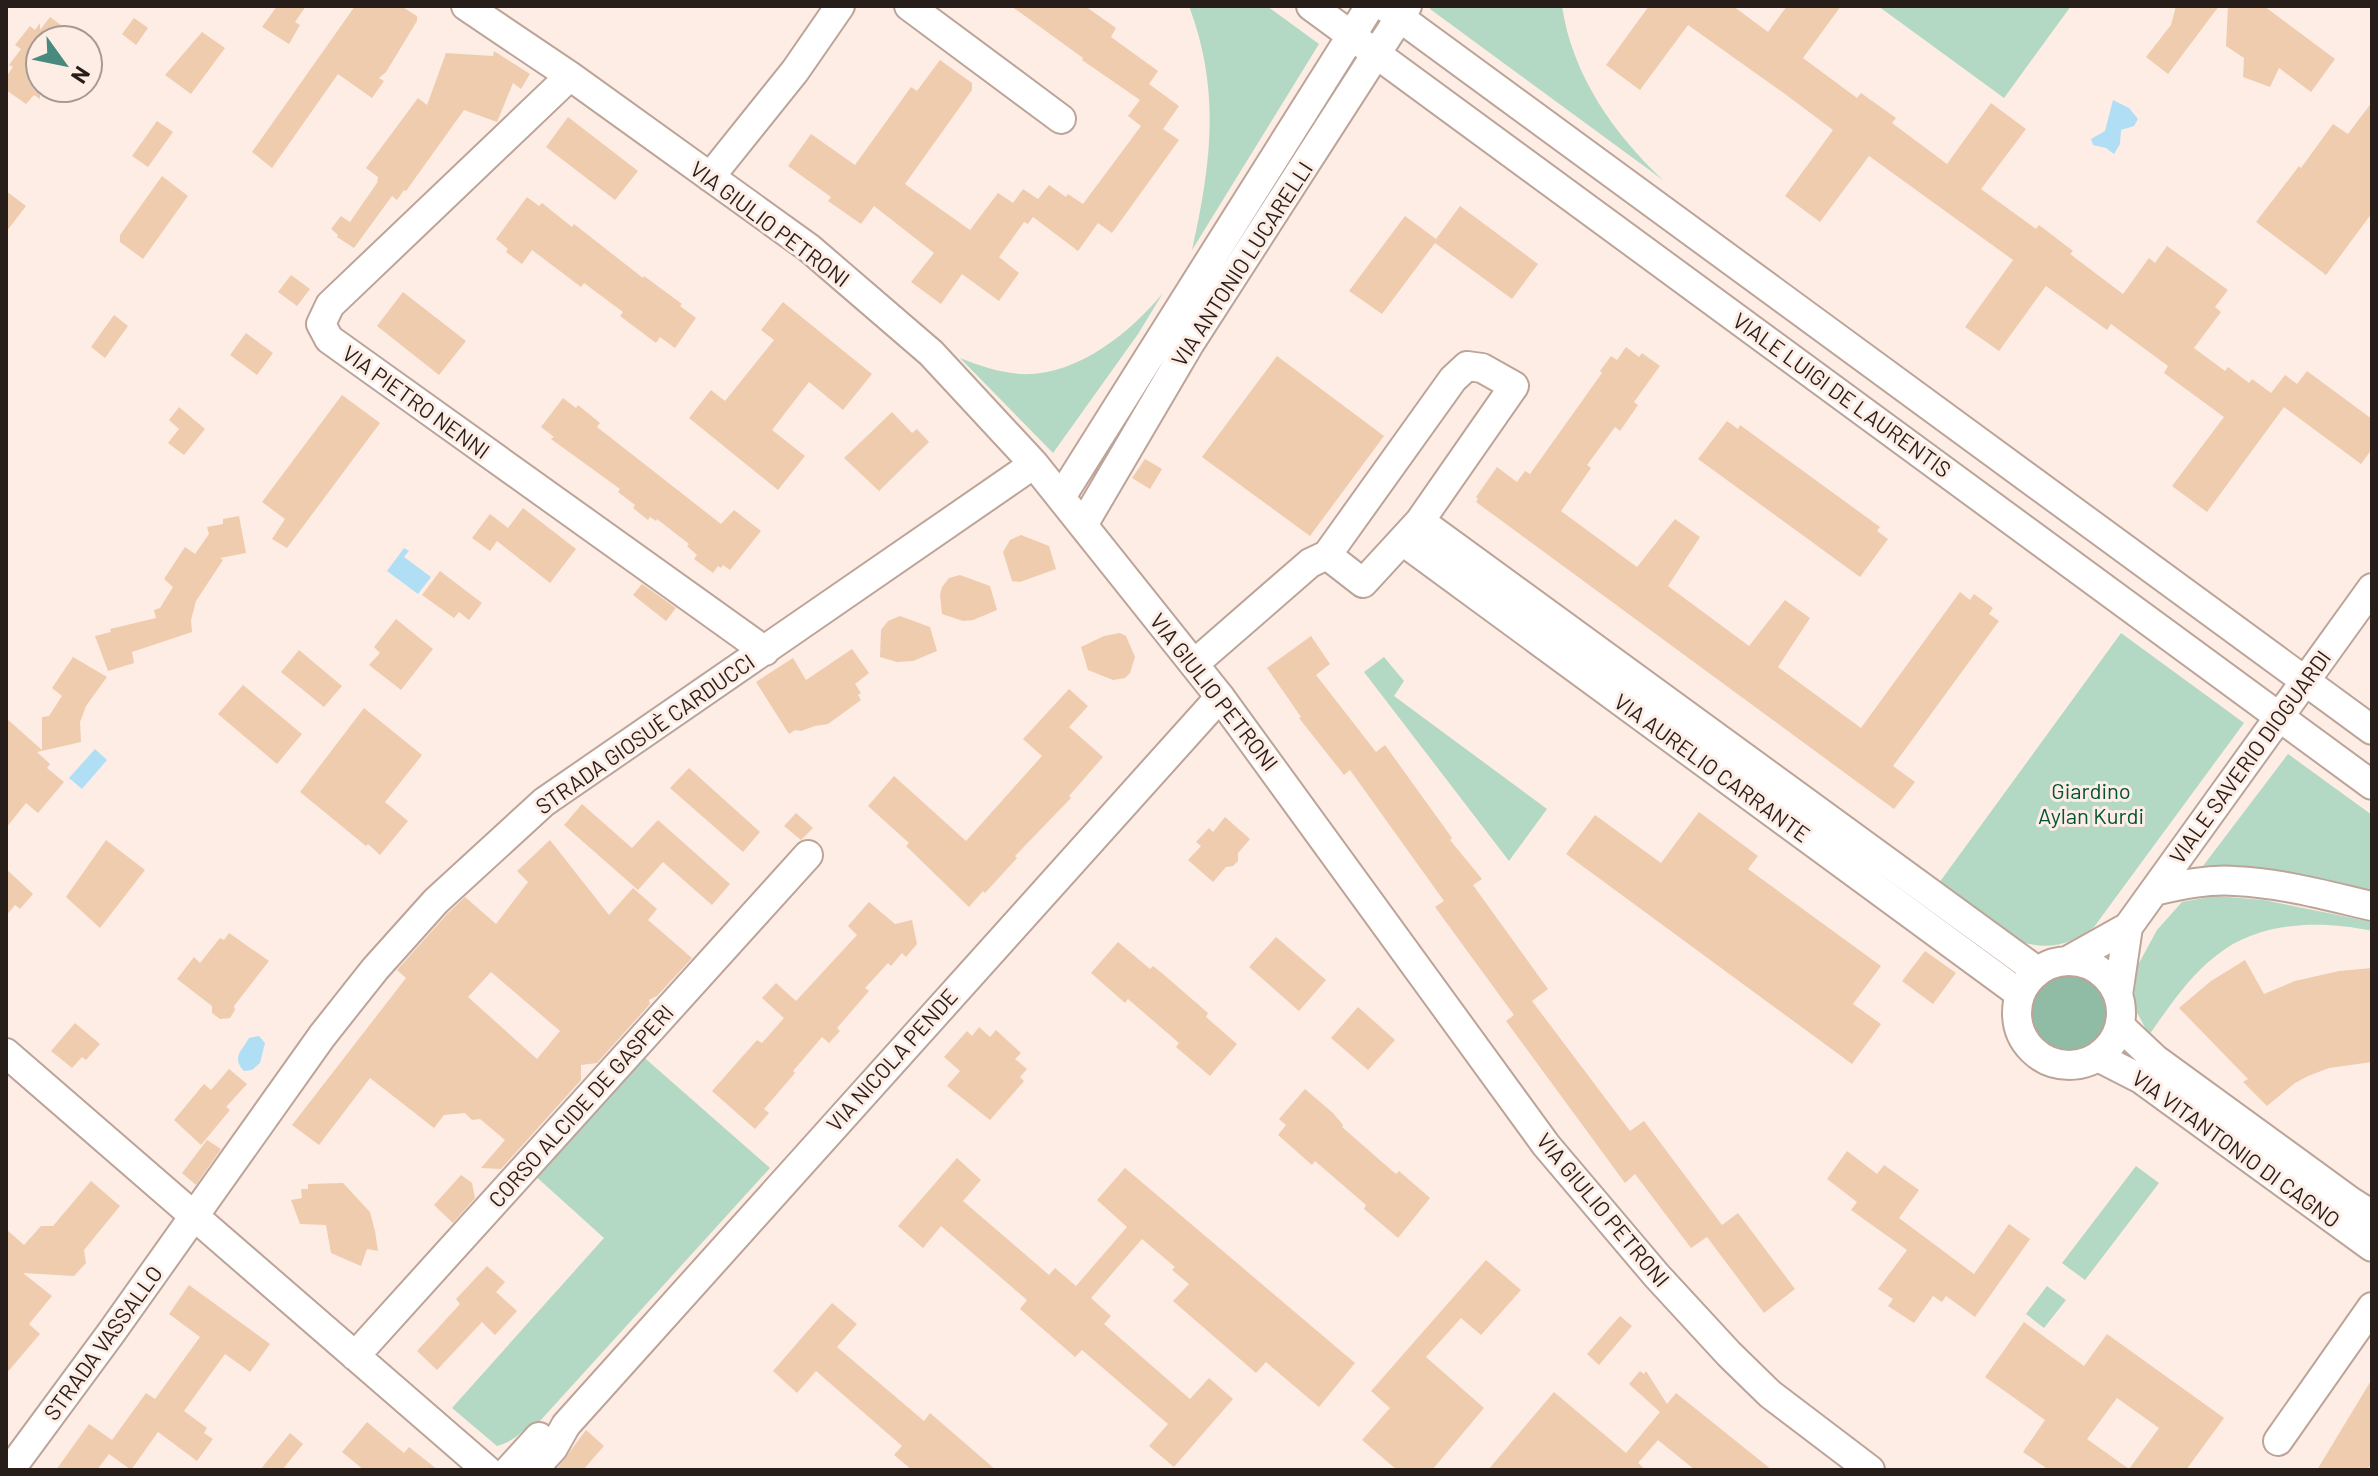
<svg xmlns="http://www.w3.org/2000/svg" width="2378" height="1476" font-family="Barlow,sans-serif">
	<rect width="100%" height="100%" fill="#fdede5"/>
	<path fill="#b3d8c4" d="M1189 6H1267L1319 44 1192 250C1211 164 1221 91 1189 6Z
		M1432 6H1562C1572 75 1614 134 1663 180L1430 9Z
		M1878 6H2071L2004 98Z
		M1163 293 1138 334 1053 453 960 358C980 366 998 372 1020 374 1076 377 1130 333 1163 293Z
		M2121 633 2244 723 2094 927C2073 943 2052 950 2025 943L1939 883Z
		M1384 657 1404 681 1394 696 1547 809 1509 861 1364 672Z
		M2288 754 2372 815V890C2316 878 2260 863 2203 866Z
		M2215 896 2264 900 2372 922V931C2322 920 2259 921 2217 955 2189 976 2169 1007 2149 1035L2133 1005 2138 965 2157 930 2182 902Z
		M639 1053 770 1168 539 1422C521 1428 519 1440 497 1446L452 1408 604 1238 532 1173Z
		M2136 1166 2159 1183 2085 1280 2062 1263Z
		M2047 1286 2066 1300 2044 1328 2026 1314Z"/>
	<path fill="#90bba5" d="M2027 1012a42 42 0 1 1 84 0a42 42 0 1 1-84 0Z"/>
	<path fill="#b0def4" d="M2113 100 2129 108 2138 119 2134 126 2121 130 2120 144 2114 154 2106 148 2093 145 2091 139 2105 131Z
		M404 548 409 551 404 557 431 577 418 594 387 571Z
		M95 749 107 760 82 789 69 778Z
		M259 1036 265 1043 260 1063 252 1070 244 1071C231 1057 242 1051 249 1038Z"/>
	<path fill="#efccae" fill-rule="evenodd" d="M277 6H306L295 22 300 25 289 44 262 27Z
		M355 6H401L417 16V21L386 72 379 78 384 81 372 98 338 74 272 168 252 152Z
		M1011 6H1085L1116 28 1111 37 1158 71 1149 84 1179 106 1163 129 1179 140 1112 233 1098 223 1078 251 1033 217 1028 224 1024 222 999 257 1019 273 999 301 962 274 941 304 911 282 934 253 874 206 861 224 828 201 831 197 788 166 811 134 855 165 911 87 917 91 940 60 972 83V90L905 184 970 230 998 193 1013 203 1023 189 1038 199 1049 185 1066 197 1068 194 1083 204 1141 126 1128 116 1140 100 1082 60 1083 58Z
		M1649 6H1733L1768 32 1787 6H1841L1803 58 1857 98 1861 93 1896 118 1892 123 1947 164 1991 103 2026 129 1981 189 2036 229 2039 225 2073 251 2070 254 2123 294 2149 258 2155 263 2167 246 2228 290 2215 307 2221 312 2194 348 2225 371 2228 367 2249 383 2252 379 2271 393 2285 375 2297 384 2307 371 2372 419V449L2361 464 2284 407 2207 512 2172 486 2224 417 2164 373 2168 366 2111 324 2107 330 2046 286 1999 351 1965 327 2013 260 1869 156 1820 222 1785 196 1833 130 1785 94 1688 25 1640 90 1606 65Z
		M2176 6H2219L2168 74 2146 57 2171 25Z
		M2228 6H2264L2335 59 2311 92 2279 68 2270 87 2243 77 2244 58 2226 46Z
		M50 17 81 40H40V99L34 95 26 104 6 90V77L13 67 9 65 21 49 15 45 30 26 35 30 40 23V30Z
		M134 18 148 28 136 45 122 34Z
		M202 32 225 48 191 94 165 75Z
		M494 51 530 74 521 89 513 83 497 122 464 110 406 191 404 190 397 200 392 196 354 248 337 237 338 235 331 229 341 216 350 222 377 183 378 177 366 168 418 98 427 105 446 53 493 56Z
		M2372 102V213L2326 275 2256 222 2299 166 2301 168 2333 124 2348 134Z
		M568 117 638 171 615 200 546 147Z
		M157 121 173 132 148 167 132 156Z
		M162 176 188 196 143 259 120 242V235Z
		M6 191 26 206 6 232Z
		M527 197 539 206 542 203 572 227 574 224 643 278 644 276 682 304 680 306 696 318 675 348 660 337 656 343 620 316 623 312 584 283 581 287 532 250 522 264 506 252 508 249 496 239Z
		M1460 206 1538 264 1512 299 1435 243 1382 314 1349 291 1405 216 1436 239Z
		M291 275 310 289 297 306 278 292Z
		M403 292 466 341 439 375 377 326Z
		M783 302 872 374 843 410 809 382 772 430 805 456 778 490 689 418 711 390 725 401 774 340 761 330Z
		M114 315 128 326 105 358 91 347Z
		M246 333 273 353 257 375 230 355Z
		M1626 347 1639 357 1642 353 1660 366 1634 402 1638 405 1620 431 1615 427 1587 465 1591 468 1561 511 1637 567 1675 519 1700 537 1668 586 1749 646 1785 600 1810 618 1778 667 1861 728 1960 592 1970 600 1974 594 1993 608 1989 614 1999 621 1893 766 1915 782 1894 809 1476 502 1478 499 1476 497 1497 467 1517 482 1525 471 1530 474 1602 373 1600 371 1611 356 1617 360Z
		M1277 356 1384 436 1310 536 1202 457Z
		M342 395 380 423 287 548 272 539 285 519 262 502Z
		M563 398 576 408 578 405 600 423 597 427 721 524 734 510 761 531 730 570 723 565 721 568 718 566 713 573 694 559 697 555 687 546 689 544 657 519 656 521 650 517 648 520 633 508 635 505 618 492 620 489 551 439 554 437 541 427Z
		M179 407 205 429 184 455 168 443 179 429 169 420Z
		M892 412 912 433 917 429 929 442 879 491 844 458Z
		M1727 421 1738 429 1740 425 1880 527 1877 531 1888 539 1860 577 1698 459Z
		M1145 459 1162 469 1150 489 1132 478Z
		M523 508 576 549 550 583 497 541 490 551 472 538 490 514 508 528Z
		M239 516 246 553 220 558 223 560 196 601 191 620 192 632 132 652 134 663 108 671 95 636 111 632 110 629 156 618 154 610 160 608 173 587 164 579 185 547 195 554 209 534 207 527 223 524V519Z
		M1021 535 1049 546 1056 569 1020 582 1012 581 1003 552 1010 540Z
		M440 571 482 603 469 620 459 612 454 618 422 595Z
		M960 575 990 586 997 610 973 620 963 621 942 614 940 595 942 587 949 578Z
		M642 584 676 608 666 621 633 595Z
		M900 616 930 627 937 651 913 661 897 662 880 657 881 630 888 621Z
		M396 619 433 649 401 690 369 665 380 653 374 647Z
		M1120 633 1126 636 1135 657 1130 673 1125 678 1113 680 1088 670 1081 647 1104 636Z
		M1311 636 1330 664 1316 675 1376 752 1385 745 1452 838 1450 840 1482 879 1473 885 1548 989 1532 1001 1630 1131 1644 1121 1722 1225 1738 1213 1795 1289 1764 1313 1707 1237 1691 1248 1635 1174 1625 1183 1506 1021 1514 1015 1435 907 1444 901 1350 770 1344 775 1299 718 1301 717 1267 668Z
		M852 649 869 673 855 684 861 693 858 695 861 700 828 724 815 726 801 731 795 730 789 734 756 682 793 658 806 680Z
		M299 650 342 686 324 707 281 672Z
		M73 657 107 677 86 706 80 722 81 742 37 752 50 764 47 768 64 782 38 813 26 803 6 828V718L42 750V717L49 716 62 696 52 688Z
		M243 685 302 734 277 764 218 714Z
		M1069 689 1088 706 1069 727 1103 757 1069 796 1071 798 1015 856 1017 858 985 893 983 891 969 907 906 846 909 843 868 806 894 776 966 841 1042 756 1023 739Z
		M364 708 422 755 385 802 408 821 380 855 368 844 366 846 300 792Z
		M689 768 760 832 743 852 670 788Z
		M582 804 632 848 658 820 730 884 712 905 663 862 638 890 564 825Z
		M1699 812 1758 856 1748 869 1881 966 1853 1004 1881 1024 1852 1064 1566 854 1595 815 1661 863Z
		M796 813 813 828 801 840 784 826Z
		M1225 817 1250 839 1238 853V861L1233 866 1226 867 1213 882 1188 860 1201 846 1196 842 1209 828 1213 832Z
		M106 840 145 870 100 928 66 897Z
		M550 840 609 915 633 888 657 909 648 920 692 958 657 996 649 1000 650 1004 597 1063 581 1065V1080L501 1169 481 1168 505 1140 480 1119 472 1120 465 1113 444 1115 434 1128 370 1078 319 1145 292 1125 406 978 397 970 448 913 465 897 496 924 528 882 517 871ZM491 972 560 1031 537 1059 468 997Z
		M6 869 33 894 20 909 15 905 6 916Z
		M869 902 895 924 912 920 917 944 906 957 902 953 891 966 888 963 865 988 869 991 837 1028 840 1031 829 1043 822 1037 793 1071 795 1073 764 1109 769 1113 755 1129 712 1091 757 1040 762 1043 784 1018 762 998 776 983 796 1001 857 935 848 926Z
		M229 933 269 961 234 1006 235 1010 230 1018 220 1019 212 1013V1006L177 979 194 957 200 963 220 938 224 940Z
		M1276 937 1326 980 1299 1011 1249 967Z
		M1118 942 1150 969 1153 966 1163 974 1208 1013 1206 1017 1237 1044 1210 1076 1176 1047 1179 1043 1128 999 1125 1003 1091 973Z
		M1925 951 1956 973 1933 1004 1902 981Z
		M2245 960 2264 994 2295 981 2339 971 2372 968V1062L2329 1068 2308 1076 2295 1083 2267 1106 2243 1082 2248 1079 2179 1008 2211 981Z
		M1358 1007 1395 1040 1368 1070 1331 1038Z
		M75 1023 100 1044 86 1060 82 1057 72 1068 51 1051Z
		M979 1027 990 1037 996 1030 1021 1053 1015 1059 1027 1069 1020 1077 1024 1081 990 1120 947 1086 960 1071 944 1057 967 1031 972 1036Z
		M229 1069 247 1084 226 1107 230 1110 201 1145 174 1120 204 1084 211 1090Z
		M1305 1089 1333 1113 1343 1125 1342 1127 1382 1162 1396 1174 1399 1171 1430 1198 1398 1238 1364 1209 1366 1205 1315 1161 1312 1165 1278 1135 1286 1125 1279 1119Z
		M207 1140 221 1149 196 1185 182 1173Z
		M1847 1151 1877 1174 1884 1165 1919 1190 1899 1218 1974 1274 2009 1224 2030 1239 1975 1317 1946 1296 1942 1302 1933 1296 1914 1323 1888 1306 1893 1299 1878 1289 1907 1250 1851 1210 1857 1202 1827 1179Z
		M957 1158 981 1180 963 1201 1049 1275 1055 1268 1076 1286 1127 1227 1097 1200 1125 1168 1355 1363 1319 1407 1266 1362 1256 1373 1173 1301 1189 1284 1172 1270 1175 1267 1142 1239 1091 1298 1111 1316 1104 1324 1190 1399 1209 1378 1233 1399 1174 1467 1149 1446 1168 1424 1082 1350 1075 1357 1020 1309 1027 1300 941 1226 923 1248 898 1226Z
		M461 1175 472 1183 475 1198 453 1223 434 1205Z
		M91 1181 120 1206 84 1250 86 1263 74 1276 23 1273 52 1296 29 1324 40 1334 6 1374V1229L24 1245 41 1226H53Z
		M343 1183 370 1212 375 1231 378 1251 367 1249 361 1266 331 1253 326 1225 300 1224 291 1200 302 1198 301 1189H308V1184Z
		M1486 1260 1521 1290 1481 1335 1461 1318 1426 1357 1484 1408 1432 1470H1397L1362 1440 1390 1408 1371 1391Z
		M487 1266 505 1282 496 1292 517 1311 495 1335 482 1322 437 1370 417 1351 460 1304 456 1299Z
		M189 1285 270 1344 250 1372 225 1354 184 1411 207 1428 204 1433 213 1439 197 1461 158 1432 131 1470 109 1454 97 1470H56L89 1424 112 1440 146 1393 155 1399 200 1337 169 1314Z
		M832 1303 857 1324 837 1347 924 1421 930 1413 996 1470H912L894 1455 902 1446 816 1371 797 1393 773 1371Z
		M1620 1316 1632 1326 1599 1365 1587 1354Z
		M2024 1322 2084 1366 2107 1334 2224 1418 2186 1470H2049L2023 1452 2045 1420 1985 1377ZM2117 1398 2159 1428 2129 1469 2087 1439Z
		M1640 1371 1644 1374 1646 1371 1667 1404 1676 1393 1772 1470H1695L1658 1440 1638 1463 1646 1470H1488L1554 1392 1626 1453 1660 1412 1629 1384Z
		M2372 1379V1463L2367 1470H2317Z
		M367 1422 404 1453 409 1447 438 1470H364L342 1452Z
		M586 1430 604 1446 583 1470H556Z
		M290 1433 303 1444 282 1470H260Z"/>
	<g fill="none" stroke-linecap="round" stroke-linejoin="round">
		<g stroke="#bda498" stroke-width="32">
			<path id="minor" d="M466 6 570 76 809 248 931 353 1034 464 1220 697 1546 1145 1657 1276 1729 1354 1770 1394 1870 1470
				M909 6 1061 119
				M1311 6 2372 785
				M1384 6 2372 730
				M570 76 330 305 321 324 329 339 765 651
				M710 177 795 71 840 6
				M1061 497 1370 6
				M1420 521 2037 971
				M1083 525 1190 343 1407 6
				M1404 542 2020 994
				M1194 664 1310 563 1327 555 1453 379 1467 366 1482 368 1514 386 1420 521 1363 583 1327 555
				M2154 891C2180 885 2208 879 2235 881 2281 883 2328 896 2372 906
				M2069 960 2128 927
				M2017 1013a52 52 0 1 1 104 0a52 52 0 1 1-104 0Z
				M2118 995 2128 927 2372 588
				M2120 1026 2155 1059 2350 1201 2372 1215
				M6 1053 487 1470
				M2098 1057 2141 1079 2372 1247
				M355 1356 808 855
				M2278 1441 2372 1307
				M10 1470 111 1333 322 1036 375 969 436 901 544 802 1034 464
				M509 1470 539 1437
				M533 1470 553 1448 566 1425 1220 697"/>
		</g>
		<use href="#minor" stroke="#fff" stroke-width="28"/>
	</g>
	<g text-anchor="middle" stroke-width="6" stroke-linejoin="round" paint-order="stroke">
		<g font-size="22" fill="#271d19" stroke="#fdede5">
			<text transform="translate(770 224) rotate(37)" y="8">VIA GIULIO PETRONI</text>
			<text transform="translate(1242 264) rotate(-57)" y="8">VIA ANTONIO LUCARELLI</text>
			<text transform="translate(1842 395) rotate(36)" y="8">VIALE LUIGI DE LAURENTIS</text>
			<text transform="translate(416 402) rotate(36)" y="8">VIA PIETRO NENNI</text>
			<text transform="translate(1214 692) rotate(52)" y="8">VIA GIULIO PETRONI</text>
			<text transform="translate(645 734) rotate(-35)" y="8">STRADA GIOSUÈ CARDUCCI</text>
			<text transform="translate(2250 757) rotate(-54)" y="8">VIALE SAVERIO DIOGUARDI</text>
			<text transform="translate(1712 768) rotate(36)" y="8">VIA AURELIO CARRANTE</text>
			<text transform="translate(892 1060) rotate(-48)" y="8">VIA NICOLA PENDE</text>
			<text transform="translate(581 1106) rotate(-48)" y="8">CORSO ALCIDE DE GASPERI</text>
			<text transform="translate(2236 1149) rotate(36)" y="8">VIA VITANTONIO DI CAGNO</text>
			<text transform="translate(1603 1210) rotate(50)" y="8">VIA GIULIO PETRONI</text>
			<text transform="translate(103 1343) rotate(-54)" y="8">STRADA VASSALLO</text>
		</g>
		<g font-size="22" fill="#025437" stroke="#fdede5">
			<text x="2091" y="799">Giardino<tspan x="2091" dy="25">Aylan Kurdi</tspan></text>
		</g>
	</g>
	<rect width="2378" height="1476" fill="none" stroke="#271d19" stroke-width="16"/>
	<g transform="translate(64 64) rotate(123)"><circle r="38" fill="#fdede5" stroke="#a79a93" stroke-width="2"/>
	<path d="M0-6L14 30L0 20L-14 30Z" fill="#488b7e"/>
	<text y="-12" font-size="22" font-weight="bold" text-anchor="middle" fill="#271d19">N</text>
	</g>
</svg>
